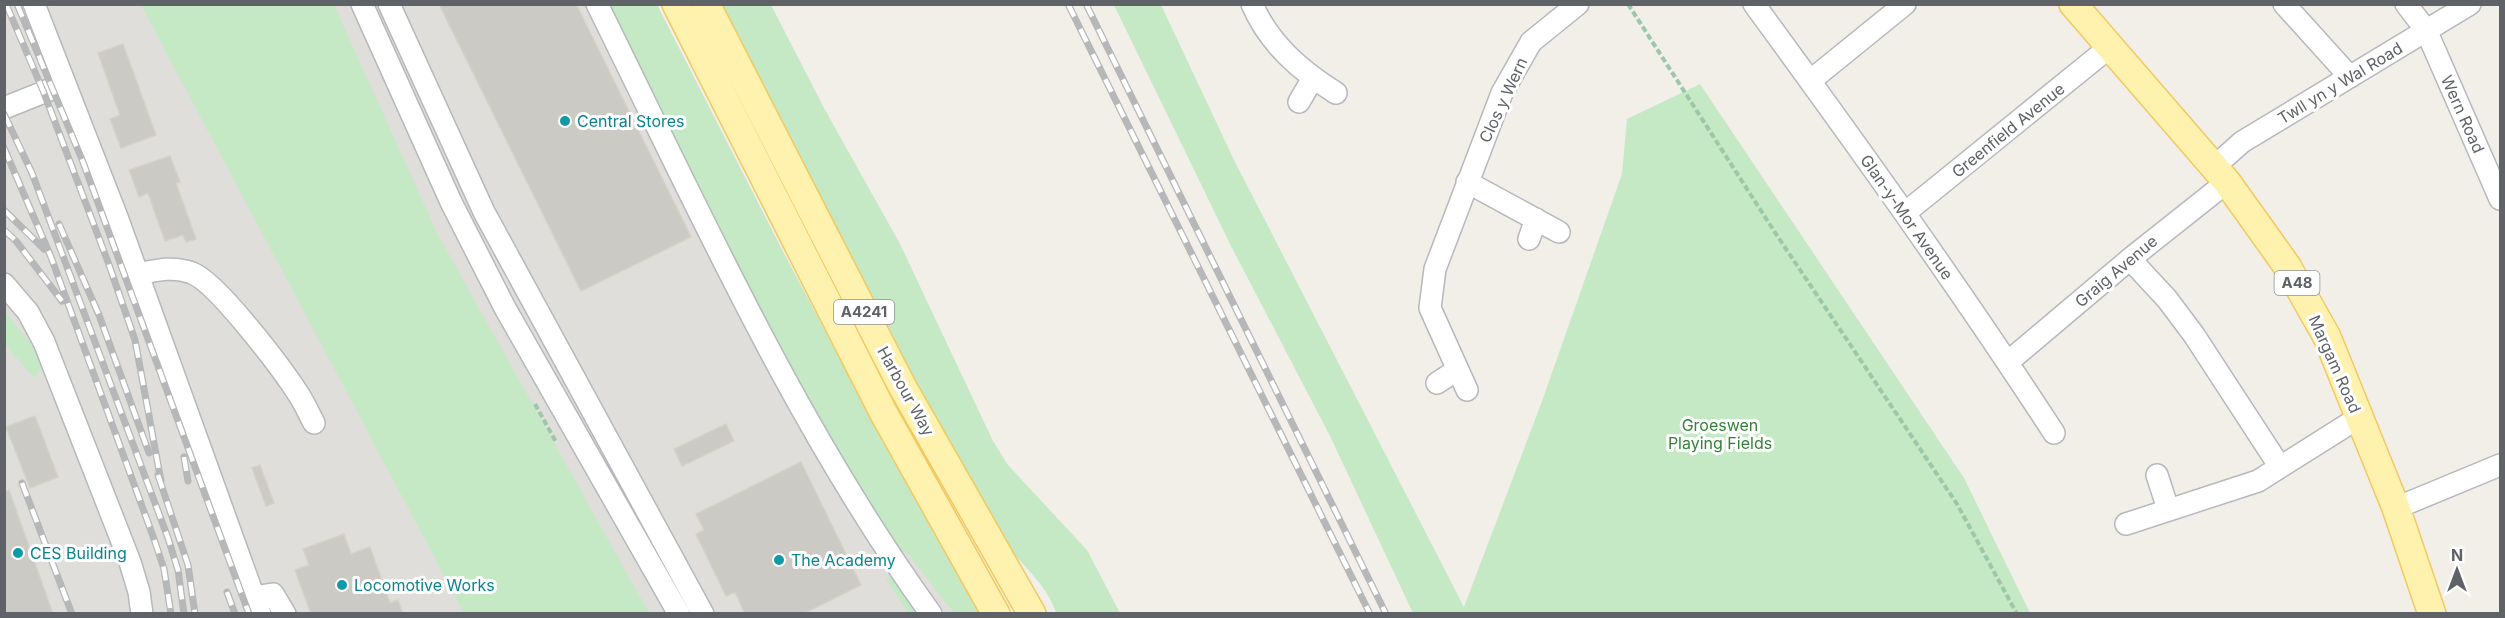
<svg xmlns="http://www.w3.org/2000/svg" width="2505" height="618" font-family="Inter,sans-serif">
	<rect width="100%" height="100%" fill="#f1efe8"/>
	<path fill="#e0deda" d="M4 5H657L781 248 898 468 983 613H5Z"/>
	<path fill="#c5e8c5" d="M141 5H334L437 233 649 613H464Z
		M605 5H657L781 248 898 468 983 613H954L906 551 898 555 759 315Z
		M722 5H771L824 108 900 244 992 439 1007 464 1087 550 1120 613H1056C1047 584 1021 565 1003 540 986 516 972 487 958 461 876 311 797 158 722 5Z
		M1114 5H1161L1234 160 1464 607 1541 404 1622 174 1627 119 1700 84 1964 478 2030 613H1413L1330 436 1231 246Z
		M4 310 42 358 44 366 34 378 5 344Z
		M894 575 922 613H908L886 579Z"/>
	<path fill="#cccac5" stroke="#d6d1c6" stroke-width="1.5" d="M439 4H576L691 237 581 291Z
		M123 44 156 135 121 148 110 119 120 115 98 53Z
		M170 156 180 182 176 183 196 239 186 242 183 235 165 241 148 193 139 197 129 170Z
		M35 416 58 477 30 488 6 427Z
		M726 424 734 441 682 466 674 449Z
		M801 462 861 585 803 614H745L735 592 726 596 696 534 704 530 696 514Z
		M260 465 274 503 266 506 252 468Z
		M9 490 53 614H4V492Z
		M344 534 351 554 370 547 390 603 398 600 403 614H311L295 570 309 565 303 549Z"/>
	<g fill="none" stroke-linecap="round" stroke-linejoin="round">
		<g stroke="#b5b8bc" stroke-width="24">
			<path id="minor" d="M34 4 117 217 260 614
				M362 4 451 202 505 308 679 614
				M389 4 484 212 703 614
				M597 4C700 212 795 425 931 614
				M1252 4C1269 44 1301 71 1336 93
				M1754 4C1857 145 1959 287 2054 433
				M2284 4 2350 77
				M2406 4 2426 30 2500 199
				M1810 81 1905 4
				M1299 102 1313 78
				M4 108 64 84
				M2214 167 2242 142 2470 4
				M1467 182 1559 232
				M1905 213 2111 46
				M1529 239 1536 219
				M2130 259 2167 299 2194 335 2280 467
				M138 274C157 270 174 266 192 273 217 282 283 370 299 395 305 404 309 414 314 423
				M4 284 28 312 44 342 130 562 139 592 142 614
				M2008 362 2130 259 2227 182
				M1437 383 1457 370
				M1467 390 1430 308 1435 269 1502 93 1531 42 1578 4
				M2157 475 2168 509
				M2396 508 2500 465
				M2126 524 2258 481 2358 418
				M254 597 273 594 285 614"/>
		</g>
		<g stroke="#f2c960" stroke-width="30">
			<path id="major" d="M676 4 883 412 996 614
				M706 4 902 386 1032 614
				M2073 4 2227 182 2287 266 2327 337 2396 508 2432 614"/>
		</g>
		<path stroke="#9cc7a9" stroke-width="4" stroke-dasharray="6 3" stroke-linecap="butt" d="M1628 4 1776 234 1957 504 2017 614
			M535 404 556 442"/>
		<use href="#minor" stroke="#fff" stroke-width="21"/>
		<use href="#major" stroke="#fff2af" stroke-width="27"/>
		<g stroke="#b6b7b8" stroke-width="7">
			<path id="rail" d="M6 4 44 93 108 262 135 340 161 481
				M17 4 83 162 249 614
				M1068 4 1370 614
				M1086 4 1386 614
				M4 114 32 173 168 538 178 570 184 614
				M4 148 51 257 154 539 164 569 171 614
				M4 210 44 249
				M59 224 99 315 149 453
				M4 230 16 241 62 301
				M184 457 188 481
				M158 475 188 565 195 614
				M22 483 72 614
				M227 592 235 614"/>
		</g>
		<use href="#rail" stroke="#fff" stroke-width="4.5" stroke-dasharray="14" stroke-linecap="butt"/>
	</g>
	<g fill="#0f9aa8" stroke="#fff" stroke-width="2">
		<circle cx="565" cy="121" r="6"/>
		<circle cx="18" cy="553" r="6"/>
		<circle cx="779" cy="560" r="6"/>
		<circle cx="342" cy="585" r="6"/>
	</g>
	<g text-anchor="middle" stroke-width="6" stroke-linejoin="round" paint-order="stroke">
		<g fill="#fff" stroke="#8f9295" stroke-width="1.5">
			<rect x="2274.5" y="271" width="45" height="24" rx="4.5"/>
			<rect x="834" y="300" width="60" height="24" rx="4.5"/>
		</g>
		<g font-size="15" font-weight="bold" fill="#5f6368">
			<text x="2297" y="288">A48</text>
			<text x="864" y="317">A4241</text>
		</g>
		<g font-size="16" fill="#5f6368" stroke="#fff">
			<text transform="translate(2340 83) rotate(-31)" y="6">Twll yn y Wal Road</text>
			<text transform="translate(1503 100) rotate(-65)" y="6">Clos y Wern</text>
			<text transform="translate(2463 114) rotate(66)" y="6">Wern Road</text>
			<text transform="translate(2008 130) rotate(-39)" y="6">Greenfield Avenue</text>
			<text transform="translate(1907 217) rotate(55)" y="6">Glan-y-Mor Avenue</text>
			<text transform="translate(2116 271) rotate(-40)" y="6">Graig Avenue</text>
			<text transform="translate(2335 364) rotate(66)" y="6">Margam Road</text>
			<text transform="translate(906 391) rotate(61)" y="6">Harbour Way</text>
		</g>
		<g font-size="16" fill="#0d838f" stroke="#fff" text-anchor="start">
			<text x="577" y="127">Central Stores</text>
			<text x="30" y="559">CES Building</text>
			<text x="791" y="566">The Academy</text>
			<text x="354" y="591">Locomotive Works</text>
		</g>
		<g font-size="16" fill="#348238" stroke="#fff">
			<text x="1720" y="431">Groeswen<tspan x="1720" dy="18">Playing Fields</tspan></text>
		</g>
	</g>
	<rect width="2505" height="618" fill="none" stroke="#5f6368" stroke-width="12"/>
	<g transform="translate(2457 570)" stroke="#ffffff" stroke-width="4.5" paint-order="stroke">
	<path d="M0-4.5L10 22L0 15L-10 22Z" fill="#5f6368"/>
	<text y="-9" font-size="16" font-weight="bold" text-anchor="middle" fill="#5f6368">N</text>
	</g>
</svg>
